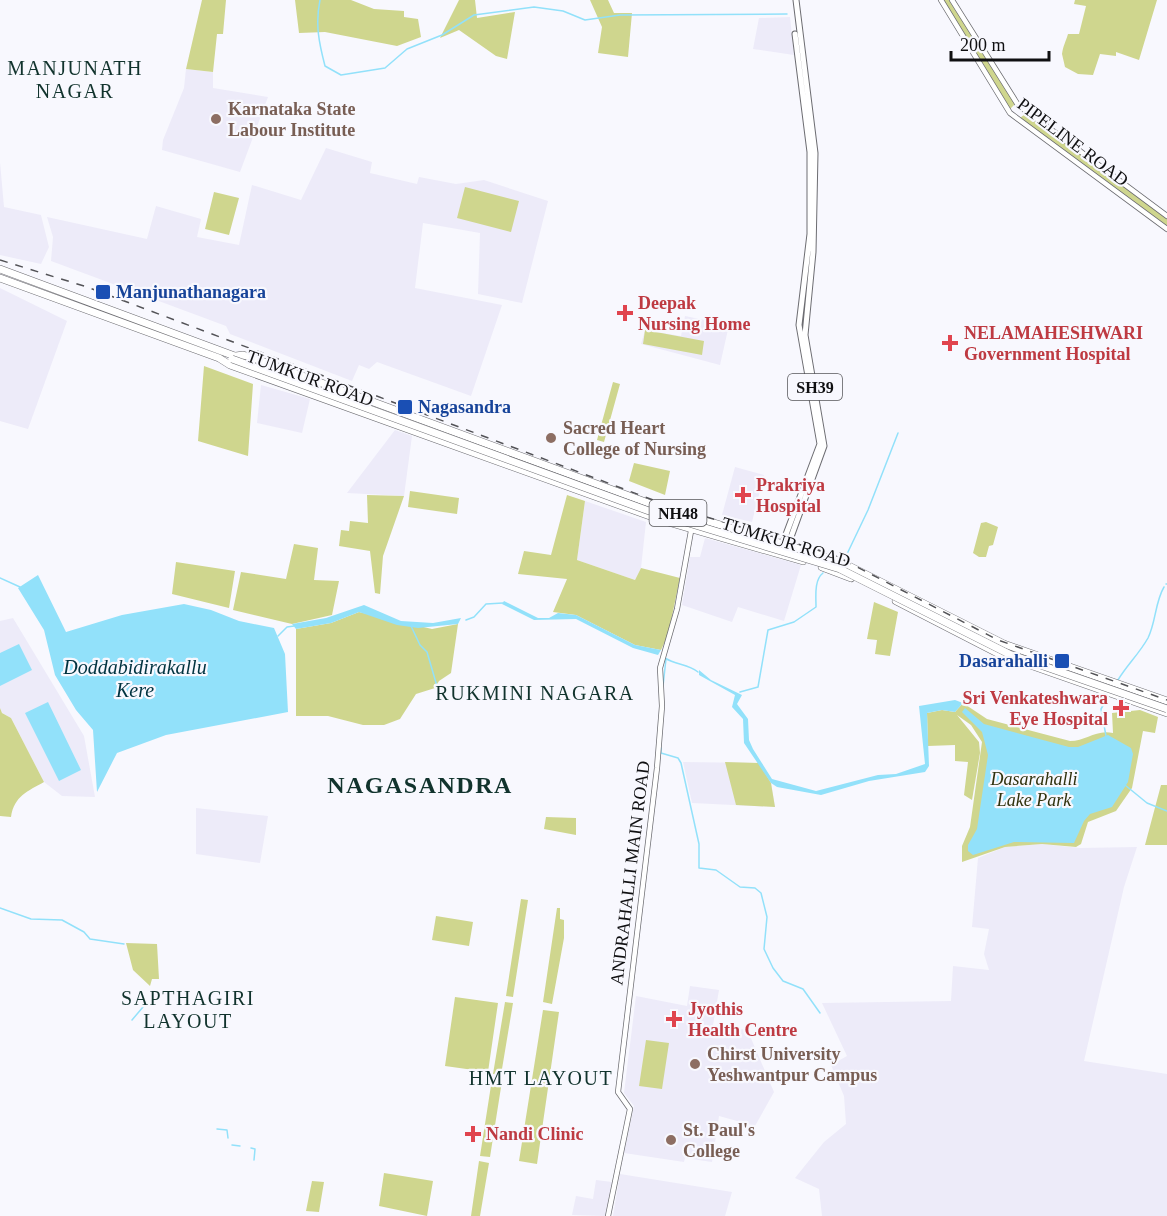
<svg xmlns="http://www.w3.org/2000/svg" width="1167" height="1216" font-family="Georgia,serif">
	<rect width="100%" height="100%" fill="#f8f8fe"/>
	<path fill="#edebf9" d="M790 17 794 55 753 49 759 18Z
		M186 69 213 72V88L268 97 240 172 162 150 163 140 184 88Z
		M326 148 372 162 370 173 417 184 419 177 456 184 484 180 548 201 522 303 478 294 480 233 423 223 415 288 502 305 471 396 377 362 369 369 359 365 352 381 230 334 226 326 51 261 53 237 47 217 147 239 156 206 201 219 197 237 239 245 252 185 301 200Z
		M0 162 4 207 41 215 49 247 41 264 0 255Z
		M0 288 67 321 28 429 0 421Z
		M685 316 729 325 720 365 641 344 645 330 681 336Z
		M261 385 310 399 302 433 257 423Z
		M395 430 412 436 404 496 347 493Z
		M735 467 764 475 752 522 722 515Z
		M585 501 646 522 641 568 635 580 577 560Z
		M705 538 801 565 784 621 738 607 732 622 682 605 690 557H700Z
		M13 618 84 736 95 797 62 796 44 782 11 718 2 713 0 708V621Z
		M683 762 759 763 771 783 775 807 692 803Z
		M196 808 268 816 260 863 196 854Z
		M1042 844 1080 848 1137 847 1124 887 1084 1061 1167 1074V1216H822L819 1189 795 1178 824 1142 846 1124 844 1096 831 1065 847 1056 822 1003 951 1001 953 966 989 970 984 954 989 929 972 927 978 858 1005 847Z
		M690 986 719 990 712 1031 747 1029 774 1092 755 1126 719 1116 712 1162 685 1158 684 1162 624 1153 634 1106 624 1093 636 996 687 1006Z
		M620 1174 732 1192 725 1216H613Z
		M596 1180 612 1182 605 1216 572 1215 576 1196 593 1199Z"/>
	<path fill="#cfd68e" d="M202 0H226L223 34H217L213 72 186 69Z
		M295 0H351L374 9 404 11V17L418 19 421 37 397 46 325 32 299 33Z
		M459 0H475L477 18 515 12 507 59 496 56 459 30 440 38Z
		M590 0H608L614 13H632L628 57 598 53 602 27Z
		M943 0H949L1015 104 1009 110Z
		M1075 0H1157L1139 60 1116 52V56L1100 54 1093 75 1078 74 1065 67 1062 54C1063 46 1066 41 1068 34H1079L1086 6 1074 4Z
		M1025 114 1167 217V228L1020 118Z
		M465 187 519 201 511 232 457 218Z
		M214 192 239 198 229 235 205 229Z
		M645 330 704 341 702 355 643 344Z
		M204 366 253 384 248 456 198 441Z
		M613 382 620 384 604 442 597 440Z
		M634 463 670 471 665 495 629 481Z
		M410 491 459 498 457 514 408 507Z
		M367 495 404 496 383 556 380 594 375 593 370 551 339 546 341 530 349 531 350 521 368 523Z
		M567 495 585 501 577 560 635 580 641 568 680 578 668 635 661 650 635 645 576 615 553 612 567 579 518 574 524 551 551 555Z
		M986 522 998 527 993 545 989 546 986 557H979L973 553 981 523Z
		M294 544 318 548 314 580 339 581 332 615 292 624 233 610 241 572 286 579Z
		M176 562 235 571 229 608 172 594Z
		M874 602 898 612 890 656 875 654 877 640 867 639Z
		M359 612 432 629 458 624 451 673 439 681 435 688 416 694 400 719 384 725H363L328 716H296V629L331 623Z
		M963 703 987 719 1070 741C1086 741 1096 729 1113 733L1112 713 1140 710 1158 717 1155 733 1143 731 1132 788 1116 811 1088 822 1081 844 1076 847 1042 844 1005 847 962 862V846L970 827 982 742 971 725 957 715 979 742 980 753 972 800 964 795 968 762 955 761V745L928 746 927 713 942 710 955 712Z
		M0 708 2 713 11 718 44 782C28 791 14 796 11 817L0 816Z
		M725 762 759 763 771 783 775 807 736 805Z
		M1161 785H1167V845H1145Z
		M546 817 576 818V835L544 829Z
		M521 899 528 900 513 997 506 996Z
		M557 908H560V919L564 920V938L552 1004 543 1002Z
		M436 916 473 922 469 946 432 940Z
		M126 943 157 944 159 979H152L150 986 133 970Z
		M455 997 498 1003 488 1072 445 1066Z
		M505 1002 513 1003 501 1075 493 1074Z
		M543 1010 559 1012 537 1164 519 1161Z
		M646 1040 669 1043 662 1089 639 1086Z
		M492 1079 502 1081 490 1157 480 1156Z
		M479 1161 489 1163 480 1216H471Z
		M384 1173 433 1181 427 1216 379 1206Z
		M312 1181 324 1182 319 1212 306 1211Z"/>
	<path fill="#92e1fa" d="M38 575 66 632 122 615 184 604 211 610 239 621 274 628 285 654 288 712 166 735 117 753 97 792 93 730 76 710 55 675 44 630 18 588Z
		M504 601 538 618H549L558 613 576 615 635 645 661 650 658 655 633 648 576 619 534 620 502 604Z
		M364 605 401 621 433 623 461 618 458 624 418 628 397 625 359 612 331 623 296 629 292 624 326 618Z
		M19 644 32 670 0 686V653Z
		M699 670 711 680 742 695 737 704 748 719 749 740 753 749 772 779 816 791 878 775 896 774 925 764 919 706 955 700 963 703 955 712 942 710 927 713 929 766 925 772 869 781 821 795 777 787 771 783 744 743 743 719 732 707 735 695 699 675Z
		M48 702 81 770 59 781 25 713Z
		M965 708 984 724 1069 747H1078L1108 735 1131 748 1133 754 1128 782 1112 807 1090 814 1084 821 1074 843 1014 842 973 855 968 851V845L977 829 988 755 982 732 962 712Z"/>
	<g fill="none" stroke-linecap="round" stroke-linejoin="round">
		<path stroke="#92e1fa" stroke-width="1.5" d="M320 0C315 24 319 43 325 66L341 75 385 68 407 49 442 35 474 15 534 7 563 11 585 20 620 15 787 14
			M847 554 868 510 898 433
			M0 578 20 587
			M1166 584H1167
			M466 620 474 617 486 604 503 603
			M411 626 420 645 427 652 439 693
			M278 636 287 627 294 626
			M665 658C676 665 688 664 698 672
			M1118 680C1127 665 1139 654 1148 638 1156 622 1155 602 1164 587
			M663 686 666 659
			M740 692 758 687 768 630 794 622 816 607C816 596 814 580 823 573
			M1106 736 1101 709 1108 697
			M661 748V753L678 758 681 763 699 844V868L716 870 740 887 755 888 761 893 767 917 764 949 773 968 783 981 803 989 820 1013
			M1125 785 1147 803 1167 811
			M0 908 31 919 62 920 84 932 90 939 124 944
			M132 1020 143 1007
			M217 1129 227 1130 228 1138
			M232 1145 240 1146
			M251 1148 255 1149 254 1160"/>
		<g stroke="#6d6d72" stroke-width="6">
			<path id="secondary" d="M941 0 1010 113 1167 229
				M952 0 1018 105 1167 216
				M608 1216 630 1109 618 1092 657 768 662 706 660 668 677 609 691 531"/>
		</g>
		<g stroke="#6d6d72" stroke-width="7">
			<path id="primary" d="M782 545 820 444 799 325 810 234V152L795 34
				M787 548 824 446 805 335 813 252 815 153 796 0"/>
		</g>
		<g stroke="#6d6d72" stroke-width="8">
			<path id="highway" d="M0 269 240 358
				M0 278 219 358 230 365 661 520 803 561
				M236 356 243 355 259 360 651 504 839 561 1004 644 1167 701
				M822 567 851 578
				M896 601 999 654 1167 713"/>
		</g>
		<use href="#secondary" stroke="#fff" stroke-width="4.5"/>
		<use href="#primary" stroke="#fff" stroke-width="5"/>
		<use href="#highway" stroke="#fff" stroke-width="7"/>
		<path stroke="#535357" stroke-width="1.5" stroke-dasharray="8 8" stroke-linecap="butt" d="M0 260 87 287 669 506 832 554 998 640 1167 700"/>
		<g stroke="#6d6d72" stroke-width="8" stroke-linecap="butt">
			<path id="highway-bridge" d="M232 359 649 511 840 569 1009 654 1167 709"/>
		</g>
		<use href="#highway-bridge" stroke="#fff" stroke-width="7"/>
	</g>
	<g fill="#8d6e63" stroke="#f8f8fe" stroke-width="2">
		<circle cx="216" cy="119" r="6"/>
		<circle cx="551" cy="438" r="6"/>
		<circle cx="695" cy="1064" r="6"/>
		<circle cx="671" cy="1140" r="6"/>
	</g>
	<g fill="#1a4fb4" stroke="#f8f8fe" stroke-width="2">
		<rect x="95" y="284" width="16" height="16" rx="3"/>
		<rect x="397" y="399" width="16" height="16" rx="3"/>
		<rect x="1054" y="653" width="16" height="16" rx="3"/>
	</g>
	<g fill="#e0444e" stroke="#f8f8fe" stroke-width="2">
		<path d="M622 304h6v6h6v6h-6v6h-6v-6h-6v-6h6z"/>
		<path d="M947 334h6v6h6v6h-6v6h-6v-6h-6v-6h6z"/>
		<path d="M740 486h6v6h6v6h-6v6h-6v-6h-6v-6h6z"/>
		<path d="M1118 699h6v6h6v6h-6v6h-6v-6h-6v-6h6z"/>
		<path d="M671 1010h6v6h6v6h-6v6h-6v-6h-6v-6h6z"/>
		<path d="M470 1125h6v6h6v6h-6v6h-6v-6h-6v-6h6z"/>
	</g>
	<g text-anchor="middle" stroke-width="4.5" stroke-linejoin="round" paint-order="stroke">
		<g fill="#f8f8fe" stroke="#565659" stroke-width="1.5">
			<rect x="788" y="374" width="54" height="26" rx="4.5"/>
			<rect x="649.5" y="500" width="57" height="26" rx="4.5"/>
		</g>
		<g font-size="16" font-weight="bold" fill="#101012">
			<text x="815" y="393">SH39</text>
			<text x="678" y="519">NH48</text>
		</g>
		<g font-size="18" font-weight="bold" fill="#785e54" stroke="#f8f8fe" text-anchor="start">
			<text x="228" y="115">Karnataka State<tspan x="228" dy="21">Labour Institute</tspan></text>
			<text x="563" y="434">Sacred Heart<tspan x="563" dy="21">College of Nursing</tspan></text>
			<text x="707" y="1060">Chirst University<tspan x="707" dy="21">Yeshwantpur Campus</tspan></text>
			<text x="683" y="1136">St. Paul's<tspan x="683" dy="21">College</tspan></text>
		</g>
		<g font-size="18" fill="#101012" stroke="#f8f8fe">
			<text transform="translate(1073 142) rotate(37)" y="6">PIPELINE ROAD</text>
			<text transform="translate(310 378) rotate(20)" y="6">TUMKUR ROAD</text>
			<text transform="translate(786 542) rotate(17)" y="6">TUMKUR ROAD</text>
			<text transform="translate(630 873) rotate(-83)" y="6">ANDRAHALLI MAIN ROAD</text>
		</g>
		<g font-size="18" font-weight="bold" fill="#164399" stroke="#f8f8fe" text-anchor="start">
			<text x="116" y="298">Manjunathanagara</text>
			<text x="418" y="413">Nagasandra</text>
			<text x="1048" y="667" text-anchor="end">Dasarahalli</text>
		</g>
		<g font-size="18" font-weight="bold" fill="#be3a42" stroke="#f8f8fe" text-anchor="start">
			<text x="638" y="309">Deepak<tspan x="638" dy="21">Nursing Home</tspan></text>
			<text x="964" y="339">NELAMAHESHWARI<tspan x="964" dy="21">Government Hospital</tspan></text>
			<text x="756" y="491">Prakriya<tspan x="756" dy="21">Hospital</tspan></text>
			<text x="1108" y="704" text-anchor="end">Sri Venkateshwara<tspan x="1108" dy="21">Eye Hospital</tspan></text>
			<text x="688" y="1015">Jyothis<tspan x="688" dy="21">Health Centre</tspan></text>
			<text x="486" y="1140">Nandi Clinic</text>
		</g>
		<g font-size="18" font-style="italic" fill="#30320e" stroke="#f8f8fe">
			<text x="1034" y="785">Dasarahalli<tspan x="1034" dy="21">Lake Park</tspan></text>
		</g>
		<g font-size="20" letter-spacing="1.5" fill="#11332d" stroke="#f8f8fe">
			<text x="75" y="75">MANJUNATH<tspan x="75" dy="23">NAGAR</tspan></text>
			<text x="535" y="700">RUKMINI NAGARA</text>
			<text x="188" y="1005">SAPTHAGIRI<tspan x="188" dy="23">LAYOUT</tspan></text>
			<text x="541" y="1085">HMT LAYOUT</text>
		</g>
		<g font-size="20" font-style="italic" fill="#003340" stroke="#f8f8fe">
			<text x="135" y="674">Doddabidirakallu<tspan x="135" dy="23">Kere</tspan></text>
		</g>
		<g font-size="24" font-weight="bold" letter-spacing="1.5" fill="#11332d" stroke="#f8f8fe">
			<text x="420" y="793">NAGASANDRA</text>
		</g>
	</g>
	<path d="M951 51v9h98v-9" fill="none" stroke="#101012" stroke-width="3"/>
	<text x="960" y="51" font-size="18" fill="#101012" stroke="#f8f8fe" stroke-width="4.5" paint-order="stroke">200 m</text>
</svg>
